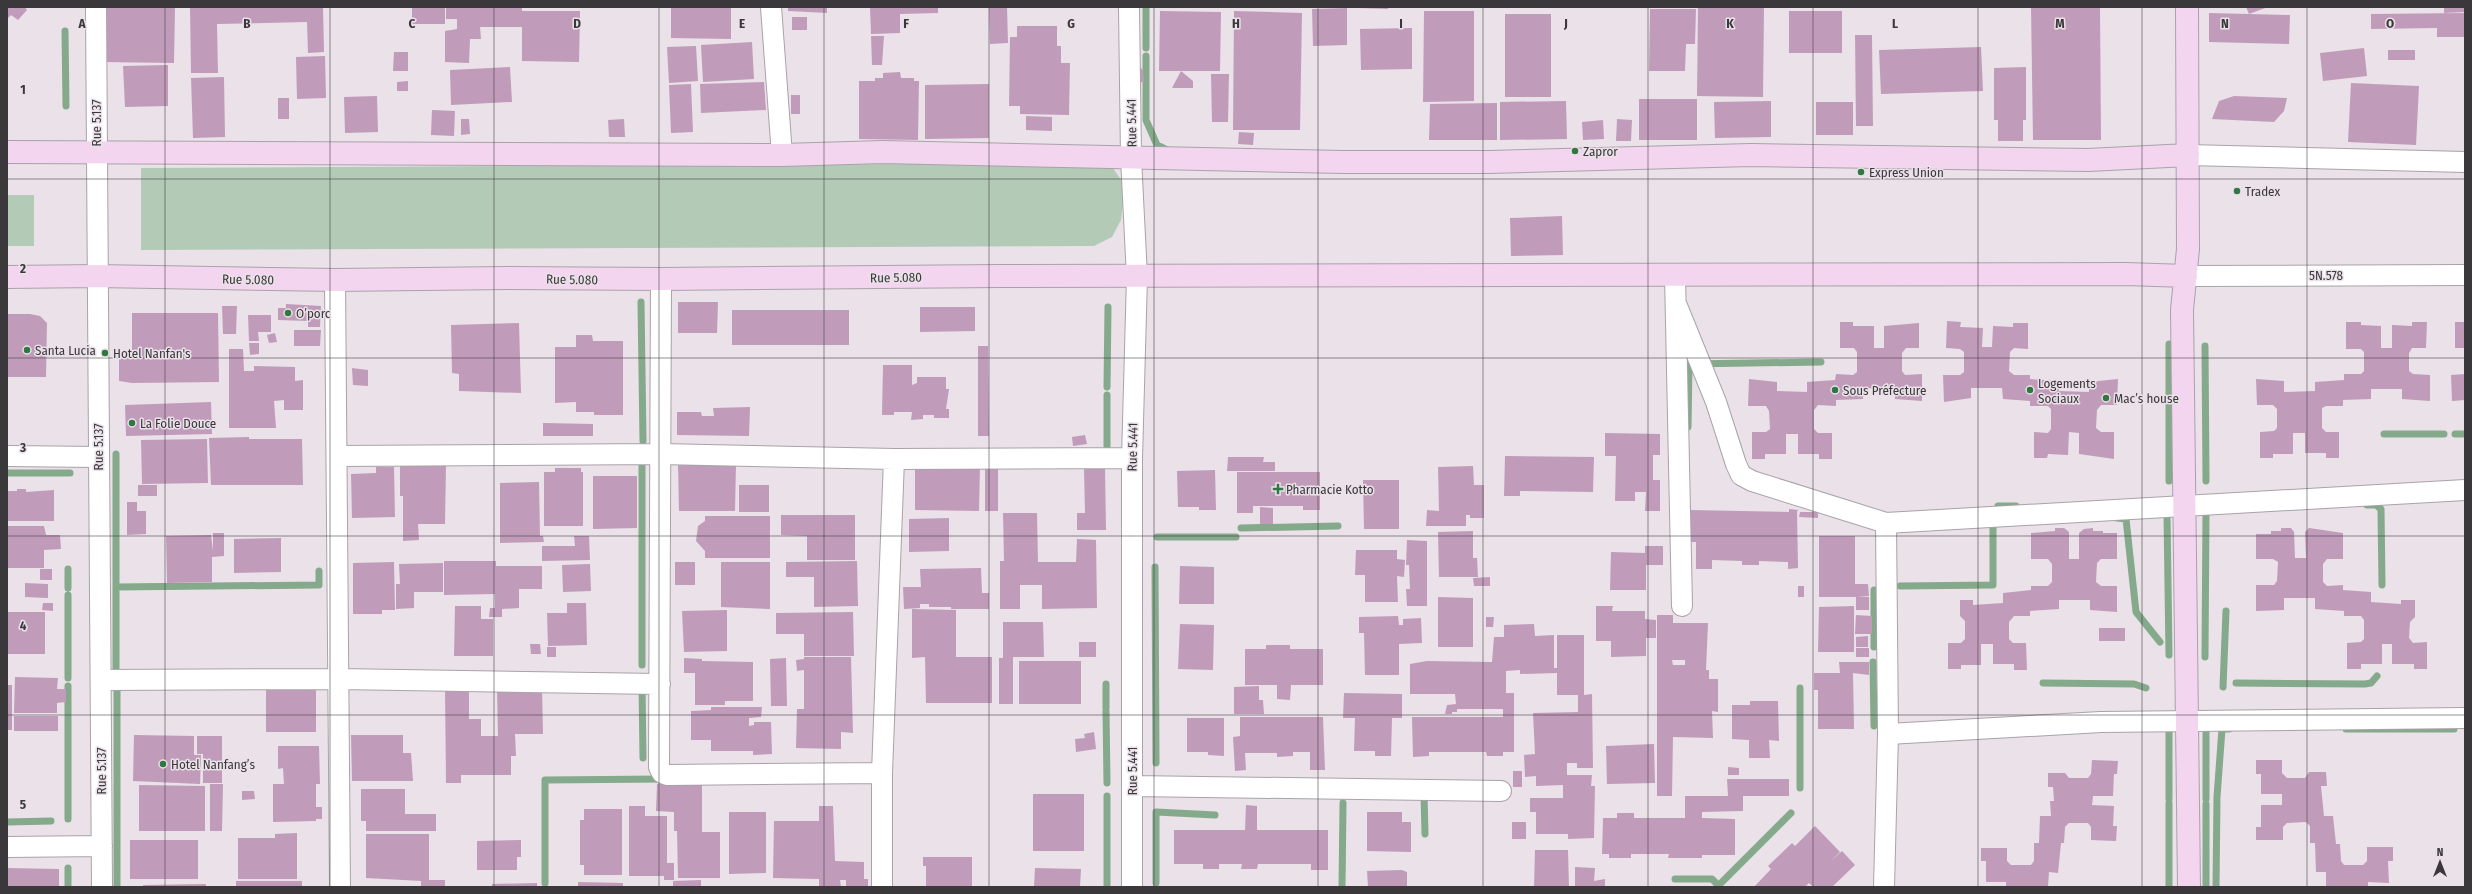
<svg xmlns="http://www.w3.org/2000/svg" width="2472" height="894" font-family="'Fira Sans Condensed',sans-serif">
	<rect width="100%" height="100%" fill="#eae1e9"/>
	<path fill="#b2cab6" d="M1091 163 1112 167 1122 181 1123 203 1121 220 1112 237 1094 246 141 250V168Z
		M7 195H34V246H7Z"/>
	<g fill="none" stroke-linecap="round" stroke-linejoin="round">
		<path stroke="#85a98b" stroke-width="7" d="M1146 7V48
			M65 31 66 106
			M1146 56V120L1157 145 1169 151
			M641 302 643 441
			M2205 346 2206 481
			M1107 387 1108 307
			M1107 395V446
			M1688 427 1689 364 1821 362
			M2384 434H2444
			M2455 434H2465
			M116 454V669
			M642 465V665
			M7 473H70
			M2169 481V344
			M2367 505H2376L2381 509 2382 585
			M1998 506H2016
			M2163 509 2167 515 2169 655
			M2117 518 2126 519 2136 612 2160 642
			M1241 528 1338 526
			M1157 537H1236
			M1155 567 1156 763
			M68 569V588
			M1900 586 1993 585V517
			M116 587 319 585V571
			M1874 590V623
			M1874 627V647
			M2205 657 2206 511 2211 508
			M1873 662 1874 726
			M68 678V595
			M2043 683 2134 684 2146 688
			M2236 683 2365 684 2371 683 2377 676
			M1106 684V708
			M642 685 643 758
			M68 686V819
			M2223 687 2226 611
			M1800 688V788
			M1106 711 1107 783
			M2169 723V799
			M2206 729V799
			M2346 729H2454
			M1424 794 1425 834
			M1107 796V887
			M2169 803V887
			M2206 804V887
			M7 822 51 821
			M68 868V887
			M1675 879H1712L1720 887
			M1722 882 1791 813
			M545 883V780L662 779
			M1156 883V812L1215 815
			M117 887V682
			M1342 887 1343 803
			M2216 887 2217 797 2222 729H2229"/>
	</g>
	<path fill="#c09cba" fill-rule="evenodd" d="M7 7H25L27 10 18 20 11 15 7 19Z
		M104 7H175L174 63 102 62Z
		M190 7H323L324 52 308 53 307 22 217 24 218 73H191Z
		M412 7H445V24H412Z
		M446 7H522V19V11H580L579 62 522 61V27H480L481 39H470L469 63 445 62V31L457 29V19H446Z
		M671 7H731V39L671 38Z
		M788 7H827V13L788 11Z
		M870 7H938V13L900 14V33L871 34Z
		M989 7H1007L1008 43 990 44Z
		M1358 7H1388V9L1358 8Z
		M2031 7H2100L2101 140H2033Z
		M2246 7H2268L2249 14Z
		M2444 7H2465V12L2444 13Z
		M1347 8V45L1313 46 1312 9Z
		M1698 8H1764L1763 97 1697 96Z
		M1650 9H1696L1695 44H1686L1685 71H1649Z
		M1160 11 1221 12 1220 71H1159Z
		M1234 11 1302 13 1300 130H1233Z
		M1424 11H1474V101L1423 102Z
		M1789 11H1842V53H1789Z
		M2209 13 2290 15 2289 44 2209 42Z
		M2465 13V37H2437V28L2371 29V14Z
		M1505 14H1551V97H1505Z
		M792 17H807V30H792Z
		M1017 26H1057V46H1061V63H1070L1069 115 1020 114V106H1009L1010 37H1017Z
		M1412 28V69L1361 70 1360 29Z
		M1855 35H1872L1873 126H1856Z
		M871 36H884L882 65H872Z
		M752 42 754 79 703 82 701 45Z
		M696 46 698 81 669 83 667 47Z
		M1981 47 1983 91 1881 94 1879 50Z
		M2364 48 2367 76 2323 81 2320 53Z
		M2388 50H2415V60H2388Z
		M394 52H408V71H393Z
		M325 56 326 98 297 99 296 57Z
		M168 65V106L125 107 123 66Z
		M510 67 512 102 451 105 450 70Z
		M2026 67V120H2023V141H1998V120H1994V68Z
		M1141 68 1143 71 1144 82 1132 83 1136 69Z
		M1181 71 1193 81V88H1172Z
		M900 72 901 78H914V81H919L918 140 859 139V81H875V78H883V73Z
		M1211 74H1229L1228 122H1212Z
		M224 77 225 137 193 138 191 78Z
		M408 81V91H397V82Z
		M764 82 766 110 701 113 700 84Z
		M2351 83 2419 86 2416 145 2348 142Z
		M691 84 693 132 671 133 669 85Z
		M989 84V138L925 139V85Z
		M791 95H800V114H791Z
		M377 96 378 132 345 133 344 97Z
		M2234 96 2287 98 2284 111 2274 122 2212 119 2219 101Z
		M278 98H289V119H278Z
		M1639 99H1697V140H1639Z
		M1566 101 1567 139 1500 140V102Z
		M1771 101V137L1715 138 1714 102Z
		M1816 102H1853V135H1816Z
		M1497 103V140H1429L1430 104Z
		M432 110 455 111 454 136 431 135Z
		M1026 116 1052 117V131L1026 130Z
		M461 119H469L470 134 461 135Z
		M624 119 625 137H609L608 120Z
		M1617 119 1632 120 1631 141H1616Z
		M1603 120 1604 139 1583 140 1582 122Z
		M1239 132 1254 133 1253 145 1238 144Z
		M1562 216 1563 255 1511 256 1510 218Z
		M678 302H718L717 333H678Z
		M286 304 321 306 320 327H308V321L278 320V308H286Z
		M222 306H237L236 334H223Z
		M920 307H975V331L920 332Z
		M732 310H849V345H732Z
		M132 313H218L219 382 132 383 119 381V359H132Z
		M7 314H30L40 316 47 323 46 377H7Z
		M248 315H271V332H258L259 341H249Z
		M1947 321 1961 322 1960 327 1983 328 1982 347H1992L1993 326 2013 327V323H2028V349L2014 348 2010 352 2009 371 2014 375H2030V379L2059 381V391L2089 392V382L2118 379 2117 405H2101L2097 410 2096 428 2101 432H2114V459L2079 454V433L2069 432 2068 455 2048 454 2047 458H2034V432L2048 433 2051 429V409L2048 406H2030V401L2003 399 2002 388H1971V398L1944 402 1943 375H1960L1964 372V352L1960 349 1946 348Z
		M1840 322H1853V326H1874V348H1884V326L1919 323V348H1906L1902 353V371L1905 375 1922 374V401L1895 399V389L1864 388 1863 399 1836 400V406L1818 405 1814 410V429L1818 433H1832V459H1819V454H1798V434H1786V454H1765V459H1752V432H1766L1770 429 1769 411 1766 406H1748L1749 379 1777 382V391L1807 392V382L1835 380 1836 374 1853 375 1857 372V352L1854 348H1840Z
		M2346 322H2361V325L2381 326V348H2392V325L2412 326V322H2427L2426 348H2412L2409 353V371L2413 374 2430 375V401L2402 399V389H2371V399L2343 400V406H2326L2322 408V428L2326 432H2339V458H2326V453H2305V433H2293V454H2273V458H2260V432L2274 431 2277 428V409L2273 405H2257L2256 379 2284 381V392L2315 391V382L2344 380V374H2361L2364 371V352L2361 349H2346Z
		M2455 322H2465V348H2455Z
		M519 323 521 393 459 391V374L452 373 451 325Z
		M294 330H321L320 346H294Z
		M275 333 277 342 269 343 267 335Z
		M576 335H592L593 341H623V415H594V412H576V402L555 403V347H576Z
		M249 343H259V354L250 355Z
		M978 346H988L989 436H978Z
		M229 349H243L244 371H254V366L295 367V381L303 380V410H284V400L274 401 276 428H229Z
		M883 365H912V385L917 383V377H946V389H949L946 409H949V418H934V415H923V419L911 420 912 412H894V415H882Z
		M352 368 368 370V386L353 385Z
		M2465 374V400L2452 401 2451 375Z
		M211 402 212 434 126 436 125 405Z
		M750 407 749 436 677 435V412H701L702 416H714L713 408Z
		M543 423 593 424V436H543Z
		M1605 433 1660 434V455H1653V480H1660V511H1645L1646 492H1635V501H1615L1616 456H1605Z
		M1085 435 1087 444 1073 446 1072 437Z
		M249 437V439H302L303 485H211L209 438Z
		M207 439 208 483 142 484 141 440Z
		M1505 456 1594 457 1593 492 1520 491V496H1504Z
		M1228 457H1264L1263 462H1275V471H1227Z
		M400 463 446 464 445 524H418L419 540 403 541V496H400Z
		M678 464 736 465 735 511H679Z
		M915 465 980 466 979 511 915 510Z
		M985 466H998V511H985Z
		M1473 466 1474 485H1484V518H1470V515H1466V526H1426L1427 510 1439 511 1438 467Z
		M376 467H394L395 517 352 518 351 474 376 473Z
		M1105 467 1106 530H1077V513H1085L1084 468Z
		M555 468H581V472H583V526H544V472H555Z
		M1215 470 1216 510H1199V507H1178L1177 471Z
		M1237 472H1320V510H1303V506H1253V513H1237Z
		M593 476H637V528L593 529Z
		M1363 480H1399V529H1364Z
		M539 482 540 536H543L544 542 500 543V483Z
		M138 485H157V496H138Z
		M739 485H769V512H739Z
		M17 489H26V492L54 490V521H7V491H17Z
		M127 502H137V511H146V534L127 535Z
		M1260 507 1273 508V524H1260Z
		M1789 509 1799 510 1797 511 1798 568 1788 569V562L1759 561V565H1742V561L1712 560V569H1696V542H1690V510L1789 512Z
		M1800 512H1818V518L1799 517Z
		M1003 513H1037L1038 562H1076L1077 539 1096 540 1097 608 1042 609V585H1020V609H1000V561H1004Z
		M781 515H855V560H807V536L781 535Z
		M705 516H770V558H705V551L696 541 698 526 705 521Z
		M949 518V551L909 552V519Z
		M7 526H44L46 535H60L61 549 44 550V568H7Z
		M2055 528H2064L2069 532V559H2079V533L2084 529 2093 528V531H2103V533H2117V559H2101L2097 563 2096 582 2101 586H2117V612L2090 610V600H2059V609L2030 611V616H2014L2009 622V639L2013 643H2026L2027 670H2014V664H1993V644H1981V665H1961V669H1948V643H1961L1965 639V621L1960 616V600H1973V605L2003 603V593L2031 590V586H2048L2052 582V564L2048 559H2031V533L2055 531Z
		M2281 528H2291L2294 532 2295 558H2306L2305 532 2309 528 2343 533V559H2327L2323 564V582L2327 586 2343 585V590L2371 592V602L2401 604V600H2415V617L2410 622 2409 638 2413 643 2427 642V669H2414V664H2392V644H2382V664H2361V669H2347V643L2361 642 2364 639V620L2361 616H2344V611L2315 609V598H2284V610L2256 611V585H2274L2277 581 2278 562 2273 559H2256V534H2271V531H2281Z
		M1473 531V558H1477L1478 577H1439L1438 532Z
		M213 533H224V556L212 557V582L167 583 166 536 211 535 213 551Z
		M574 536H589L590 560 542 561V546H575Z
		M1819 536H1855V584H1868L1869 596 1858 597H1869V610H1856V597H1819Z
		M281 538V572L234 573V539Z
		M1407 540 1427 541V606H1407L1406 589H1410L1409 565H1406Z
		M1645 546H1663V565H1646V590H1610L1611 552 1645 553Z
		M1356 550H1397V559L1405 560 1404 577 1397 576 1398 602H1365V575H1355Z
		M444 561H496V566H542V589H519V608L502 609V617H489L490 608H495V594L444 595Z
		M857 561 858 606 814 607V577H786V562Z
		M394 562 395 610H382V614H353V563Z
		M675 562H695V585H675Z
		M721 562H770V609L721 607Z
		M443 563V592H414V608L396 609V584H400L399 564Z
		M590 564 591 591 563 592 562 565Z
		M1180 566 1214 567V604H1179Z
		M981 568 982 593H989V609H951V607H929V604H920V608L904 609 903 587H921L920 569Z
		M40 569H52V580H40Z
		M1490 577V586H1474L1473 578Z
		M25 583 48 584V598L25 597Z
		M1798 586H1804V597H1798Z
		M1438 597 1473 598V647H1438Z
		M43 603H53V611L42 610Z
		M567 603H586L587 645 548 646 547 613H567Z
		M455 606H481V619H493V656H454Z
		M1596 606H1613L1612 611H1645V619L1656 620V638H1646V656L1611 657V641H1596Z
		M1854 606V652H1818L1819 607Z
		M912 609 956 610V657H992V703H926L925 657 912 658Z
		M727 610V651L684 652 682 611Z
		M7 612H45V654H7Z
		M853 612 854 656H804V634H776V613Z
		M1657 615H1673V623H1708L1706 670H1709V679H1718V712L1712 711 1713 738 1673 737 1672 796H1657ZM1672 660H1685V665H1673Z
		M1856 615 1872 616V634H1855Z
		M1398 616 1399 625H1403V619L1421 618 1422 643 1399 644V675H1365L1364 633H1359V617Z
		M1486 617H1494L1493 627H1486Z
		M1003 622H1043L1044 657H1013V704H999V658H1003Z
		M1180 624 1214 625 1213 670 1178 669Z
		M1534 624 1535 636 1554 635V668H1557V635H1584V695L1592 694 1593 768H1577V763H1567V775H1592L1591 786H1595L1594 838 1568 839V834H1536V812H1530V798H1563V785L1536 786V776L1525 777 1524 755 1535 754 1533 713 1578 712V695H1557V673L1520 674V670L1506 671V693H1514V752H1503V756H1487L1486 752H1429V756L1413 757 1412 717H1503V709H1457V712H1452V714H1445L1447 705 1456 704 1455 694H1410V664L1427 661 1492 662 1494 637H1504V625Z
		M2099 628H2125V641H2099Z
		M1868 636V647H1856V637Z
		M1079 642H1096V657H1079Z
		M530 644H540L541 654H531Z
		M1266 645H1290V649H1323V685H1291L1290 700 1277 699V685H1245V649H1266Z
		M547 647H556V657H547Z
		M1856 648H1869V657H1856Z
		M804 657H851L853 733 841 732V749L796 748 797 709H804V670L797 671 796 660 804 659Z
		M684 658 702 659V661L753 662V701H725V705H695V673H684Z
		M786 658 787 706H771L770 659Z
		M1019 661H1081V704H1019Z
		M1839 662H1869V675L1853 673 1854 729H1818V690H1814V673H1840Z
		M15 677 58 678 57 689H66V702L57 703V713H14Z
		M7 685H12V730H7Z
		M266 685H316V732H266Z
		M1259 686V700H1263L1264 714H1234V687Z
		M445 688H469V719H481V736H498L497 688H542L543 734H515L516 756H511V775H461V783H446Z
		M1344 693 1402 694V718H1392L1391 756H1375V751H1354L1355 718H1343Z
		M1750 701H1778L1779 741 1769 740 1770 758H1749V740L1732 739V705H1750Z
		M711 707H762L761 717 749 718V726L754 725V722H771L772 754 753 755V751H711V740H691V711L711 710Z
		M14 716H58V731H14Z
		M1240 717H1323L1325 770H1310V752H1293V756L1277 757V753H1245L1246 770 1235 771 1233 737 1240 736Z
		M1187 718H1224V756L1208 755V752H1187Z
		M1094 732 1096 749 1076 752 1075 739 1085 738 1084 734Z
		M134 735 194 736V755H201L200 784 133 781Z
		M351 735H403V753H411L413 781H352Z
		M197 736H222V783H203V754H197Z
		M1654 744 1655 783 1607 784 1606 746Z
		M278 746H319L320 784H316V807H322V819H316V821L273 822V784H284L283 768 278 769Z
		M2092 760 2118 761 2117 774H2114L2113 796H2093L2092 805 2114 806 2113 826H2117L2116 841 2091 840V827L2088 823H2069L2065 827 2064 843H2061L2058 873 2049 872 2048 887H2006V882H1986V861H1981V848H2007V861L2011 865H2031L2034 861V843H2039L2040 816H2051L2050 801H2054L2053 787H2048V773H2065L2069 778H2088L2091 774Z
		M2256 760H2282V773L2287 778H2305L2309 772H2326L2327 786H2321L2324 816H2333L2336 844H2340L2341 861 2344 865H2363L2367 861V847H2393V861H2388L2389 883 2368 882V887H2326V872H2316L2315 843H2310V826L2306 822 2287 823 2283 827V840H2256V827H2261V805H2282V794H2261V774H2256Z
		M1728 767 1739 768V775H1728Z
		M1513 771H1522V787H1513Z
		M1727 779H1789V796H1743V811L1702 812V818L1735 819V855H1702V858H1668L1669 854H1631V858H1609V854H1602L1603 818H1617V813H1634V818H1685V796H1728Z
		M210 784H223L222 831H210Z
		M657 784H702V832H720V878H678L677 831H674V812L656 811Z
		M139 785 205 786V831H139Z
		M361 789H405V814H436V831H366V821H361Z
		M242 791H254L255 799 242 800Z
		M1033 794H1084V851H1033Z
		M1246 805 1257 806V830H1328V870H1311V864H1258L1257 869H1241L1242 864H1219V869H1203V864H1174V830H1245Z
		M629 806H645V816H667V863H674V880H664V876H629Z
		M819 806H833L835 861 864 862V879H868V887H846V880H840L841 887H819V879L773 878 774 821H819Z
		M584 809H622V875H584V865H580V820H584Z
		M729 812H766V873L729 874Z
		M1367 812H1402V822H1411V852L1367 851Z
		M1512 822H1526V839H1512Z
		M1815 826 1840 852 1830 862 1842 851 1855 865 1832 887H1813L1809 883 1805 887H1754L1771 869 1768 866 1792 843 1795 846Z
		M297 833V879H238V838H275V834Z
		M366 834H429V880H445V887H421V881L366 878Z
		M130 840H198V879H130Z
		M521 840V857H517V870H477V841Z
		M1535 850H1568L1569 887H1534Z
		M923 857H972V887H926V866H923Z
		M1575 867 1595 868 1594 881 1605 879V887H1575Z
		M7 868 59 869V887H7Z
		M1035 868 1081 869 1080 887H1034Z
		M1402 870 1407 872V887H1368L1367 871Z
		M701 880V887H673V881Z
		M236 881H302V887H236Z
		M578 882 623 883V887H578Z
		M537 883V887H492V884Z
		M206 884V887H143V885Z"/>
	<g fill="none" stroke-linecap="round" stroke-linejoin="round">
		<g stroke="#aaa2a9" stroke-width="22">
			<path id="minor" d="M96 7 102 887
				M771 7 782 155
				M1129 7 1131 158 1137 277 1132 458V887
				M2188 155 2465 162
				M1675 275 1682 606
				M2186 276 2465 275
				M661 279 659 767 662 773 667 775 882 773
				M335 280 340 887
				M1677 306 1716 402 1736 464 1741 475 1752 481 1886 523 2465 490
				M7 456 98 457
				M338 456 660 454 894 459 1132 458
				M1886 523 1888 734 2101 722 2465 718
				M101 680 339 679 660 684
				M1132 786 1501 791
				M7 847 102 846
				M882 887V773L894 459
				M1884 887 1888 734"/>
		</g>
		<g stroke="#aaa2a9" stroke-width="24">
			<path id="secondary" d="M2187 7 2188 249 2182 310 2189 887
				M7 152 782 155 883 152 1344 162H1489L1751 155 2088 160 2188 155
				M7 277 97 276 335 280 508 278 661 279 1000 276 2126 274 2186 276"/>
		</g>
		<use href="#minor" stroke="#fff" stroke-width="20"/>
		<use href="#secondary" stroke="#f3d5f0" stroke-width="22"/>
	</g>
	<path fill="none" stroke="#3b383b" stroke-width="1" stroke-opacity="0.55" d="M165 7V887M330 7V887M494 7V887M659 7V887M824 7V887M989 7V887M1154 7V887M1318 7V887M1483 7V887M1648 7V887M1813 7V887M1978 7V887M2142 7V887M2307 7V887M7 179H2465M7 358H2465M7 536H2465M7 715H2465"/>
	<g fill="#307743" stroke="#eae1e9" stroke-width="1.5">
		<circle cx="1575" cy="151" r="4"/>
		<circle cx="1861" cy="172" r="4"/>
		<circle cx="2237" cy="191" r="4"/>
		<circle cx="288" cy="313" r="4"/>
		<circle cx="27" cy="350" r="4"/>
		<circle cx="105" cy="353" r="4"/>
		<circle cx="1835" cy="390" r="4"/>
		<circle cx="2030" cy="390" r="4"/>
		<circle cx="2106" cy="398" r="4"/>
		<circle cx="132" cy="423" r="4"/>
		<path d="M1276 483h4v4h4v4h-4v4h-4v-4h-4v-4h4z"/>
		<circle cx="163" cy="764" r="4"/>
	</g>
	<g text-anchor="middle" stroke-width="3" stroke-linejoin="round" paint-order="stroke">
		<g font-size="13" fill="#3b383b" stroke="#eae1e9">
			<text transform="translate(96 123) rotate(-90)" y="5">Rue 5.137</text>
			<text transform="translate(1131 123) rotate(-91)" y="5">Rue 5.441</text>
			<text x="2326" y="280">5N.578</text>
			<text transform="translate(896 277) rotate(-1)" y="5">Rue 5.080</text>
			<text transform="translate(248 279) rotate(1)" y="5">Rue 5.080</text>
			<text transform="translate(572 279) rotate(1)" y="5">Rue 5.080</text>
			<text transform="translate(98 447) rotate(-90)" y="5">Rue 5.137</text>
			<text transform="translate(1132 447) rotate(-89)" y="5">Rue 5.441</text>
			<text transform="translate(101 771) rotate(-90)" y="5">Rue 5.137</text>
			<text transform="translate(1132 771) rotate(-90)" y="5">Rue 5.441</text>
		</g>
		<g font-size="13" fill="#3b383b" stroke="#eae1e9" text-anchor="start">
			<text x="1583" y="156">Zapror</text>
			<text x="1869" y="177">Express Union</text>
			<text x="2245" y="196">Tradex</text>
			<text x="296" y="318">O’porc</text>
			<text x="35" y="355">Santa Lucia</text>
			<text x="113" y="358">Hotel Nanfan's</text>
			<text x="2038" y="388">Logements<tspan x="2038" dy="15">Sociaux</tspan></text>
			<text x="1843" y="395">Sous Préfecture</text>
			<text x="2114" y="403">Mac’s house</text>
			<text x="140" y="428">La Folie Douce</text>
			<text x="1286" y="494">Pharmacie Kotto</text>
			<text x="171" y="769">Hotel Nanfang’s</text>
		</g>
	</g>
	<g font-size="13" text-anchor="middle" font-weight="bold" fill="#3b383b" stroke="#eae1e9" stroke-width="3" stroke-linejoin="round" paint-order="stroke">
		<text x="82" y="28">A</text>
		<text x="247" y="28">B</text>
		<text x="412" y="28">C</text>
		<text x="577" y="28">D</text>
		<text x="742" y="28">E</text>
		<text x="906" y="28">F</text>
		<text x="1071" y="28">G</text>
		<text x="1236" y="28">H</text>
		<text x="1401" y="28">I</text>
		<text x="1566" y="28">J</text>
		<text x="1730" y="28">K</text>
		<text x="1895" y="28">L</text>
		<text x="2060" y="28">M</text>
		<text x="2225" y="28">N</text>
		<text x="2390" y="28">O</text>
		<text x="23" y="94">1</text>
		<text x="23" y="273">2</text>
		<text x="23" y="452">3</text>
		<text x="23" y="630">4</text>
		<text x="23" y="809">5</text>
	</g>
	<rect width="2472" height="894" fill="none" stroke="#3b383b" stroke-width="16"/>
	<g transform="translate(2440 862)" stroke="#eae1e9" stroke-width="3" paint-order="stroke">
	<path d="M0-3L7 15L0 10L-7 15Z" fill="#3b383b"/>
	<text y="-6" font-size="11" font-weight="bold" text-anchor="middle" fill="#3b383b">N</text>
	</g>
</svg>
